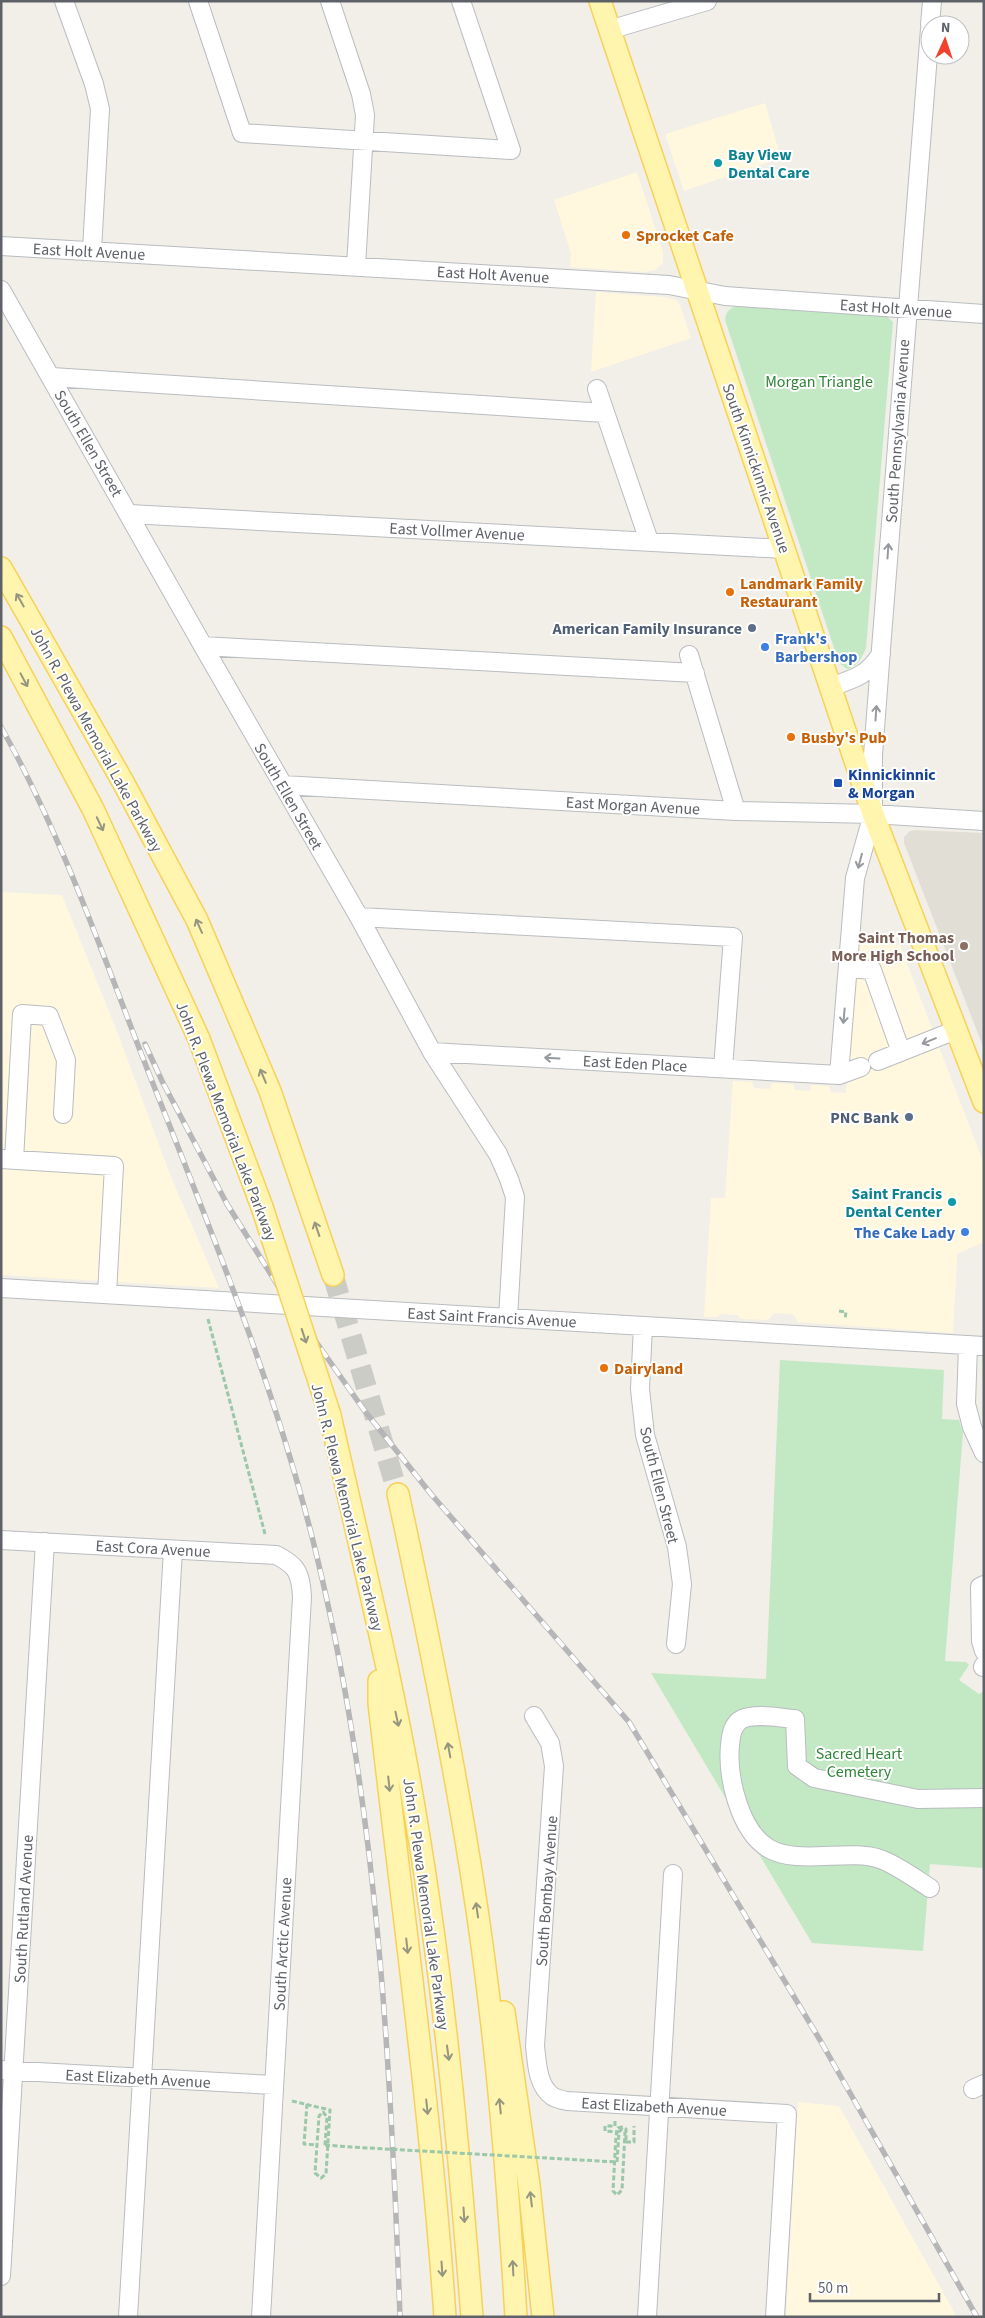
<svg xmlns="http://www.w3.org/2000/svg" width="985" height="2318" font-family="'Source Sans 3',sans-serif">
	<rect width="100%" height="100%" fill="#f1efe7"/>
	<path fill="#fff8de" d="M765 103 781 158 684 191 665 134Z
		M637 172 663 252V263L655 270 644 272 570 267 571 253 554 200Z
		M596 292 663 297 676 300 680 305 691 338 591 372Z
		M1 892 62 895 118 1034 171 1177 219 1288 1 1275Z
		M855 942 900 945 984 1164V1242L957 1254 953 1333 798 1322 793 1314 774 1313 768 1320 741 1319 738 1315 720 1314 717 1317H704L711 1198H725L733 1081 752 1082 754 1088 770 1089 772 1083 793 1084 795 1090 810 1091 811 1085 829 1086 831 1092 846 1093Z
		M798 2102 839 2106 957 2317H786Z"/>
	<path fill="#e1ded5" d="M916 830 984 833V1049L904 843V837L910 831Z"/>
	<path fill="#c3e9c4" d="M738 306 886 316 893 322 866 648C862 658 858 666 847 669L839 663 725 320C726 311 729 308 738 306Z
		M780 1360 944 1370 942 1419 959 1420 963 1432 945 1661 966 1662 969 1665 959 1680 979 1694 984 1691V1868L930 1864 923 1951 812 1943 651 1673 766 1679Z"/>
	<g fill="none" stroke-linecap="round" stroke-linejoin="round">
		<path stroke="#ccccc7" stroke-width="21" stroke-dasharray="21 11" stroke-linecap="butt" d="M333 1275 398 1494"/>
		<g stroke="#b9bcc1" stroke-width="20">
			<path id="minor" d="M64 1 94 84 100 109 92 250
				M198 1 242 133 511 150 461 1
				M330 1 361 94 365 115 356 266
				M930 25 932 1
				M609 30 707 1
				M1 246 669 285 725 296 984 314
				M1 290 203 646 359 917 432 1052 498 1154 509 1179 515 1197 508 1318
				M52 377 605 413
				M597 389 649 541
				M129 514 784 549
				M203 646 695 673
				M689 655 736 811
				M830 687C853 679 867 676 881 654
				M283 785 736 811 873 814 984 821
				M359 917 733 937 723 1068
				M848 968 872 970 901 1052
				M432 1052 839 1075 861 1067
				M878 1061 956 1030
				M839 1075 855 878 873 814V755L881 649 930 29
				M1 1159 114 1166 107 1294
				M14 1160 22 1014 49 1016 66 1060 63 1114
				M1 1288 984 1346
				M643 1326 640 1389 645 1435 677 1547 682 1584 676 1644
				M968 1345 966 1404 972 1427 984 1453
				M1 1540 276 1555C297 1565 301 1574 302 1597L261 2317
				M984 1585 980 1587 981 1641 984 1651
				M983 1667 984 1665
				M534 1716 550 1743 554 1766 535 2046C537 2062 537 2085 552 2096 555 2098 562 2100 567 2101L787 2114 775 2317
				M930 1888C914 1878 897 1865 880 1859 849 1848 797 1866 768 1848 739 1830 727 1776 730 1745 731 1736 732 1724 742 1719 757 1713 780 1718 795 1719L797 1766 814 1778 918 1799 984 1798
				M1 2070 274 2085
				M973 2089 984 2084
				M1 2276 45 1542
				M128 2317 173 1550
				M647 2317 673 1874"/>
		</g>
		<g stroke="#f8d159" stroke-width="24">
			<path id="major" d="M600 1 873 814 984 1102
				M1 568 123 782 197 920 270 1091 333 1275
				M1 637 93 809 199 1039 262 1207
				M330 1415C360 1550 394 1684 416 1819 444 1984 459 2150 472 2317
				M398 1494C425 1619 451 1745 471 1871 495 2019 507 2168 516 2317
				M379 1681V1703C402 1907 431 2111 445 2317
				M504 2012 529 2185 543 2317"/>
		</g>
		<path stroke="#9ac8a9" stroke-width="3" stroke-dasharray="5 2.5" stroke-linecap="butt" d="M839 1311 846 1312 845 1319
			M208 1319 265 1534
			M292 2101 330 2110 326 2174 321 2178 315 2173 319 2116 323 2112 327 2117 325 2145
			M307 2104 304 2144 317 2145
			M615 2121V2126H605V2131L619 2132
			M626 2142H634V2126"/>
		<use href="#minor" stroke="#fff" stroke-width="18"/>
		<use href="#major" stroke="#fff5ae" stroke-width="21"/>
		<g stroke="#b6b6b8" stroke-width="5.5">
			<path id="rail" d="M1 727C62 835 103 956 148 1071 211 1231 277 1390 317 1557 377 1805 391 2063 400 2317
				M145 1044 162 1081 227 1204 290 1305 364 1410 431 1494 629 1722 820 2040 977 2317"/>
		</g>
		<use href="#rail" stroke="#fff" stroke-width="4" stroke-dasharray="11" stroke-linecap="butt"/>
		<g stroke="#f8d159" stroke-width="24" stroke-linecap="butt">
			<path id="major-bridge" d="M262 1207 330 1415"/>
		</g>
		<path stroke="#9ac8a9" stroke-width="3" stroke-dasharray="5 2.5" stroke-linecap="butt" d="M325 2145 351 2147 617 2162 619 2132 622 2129 625 2132 622 2190 617 2195 613 2191 616 2136 618 2128 622 2127 626 2129V2142"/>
		<use href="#major-bridge" stroke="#fff5ae" stroke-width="21"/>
	</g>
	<defs><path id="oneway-shaft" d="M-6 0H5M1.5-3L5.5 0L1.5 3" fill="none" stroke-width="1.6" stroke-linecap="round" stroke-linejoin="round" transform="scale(1.25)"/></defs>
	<g stroke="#96999d">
		<use href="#oneway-shaft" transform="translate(888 551) rotate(-86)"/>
		<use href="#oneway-shaft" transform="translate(876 713) rotate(-86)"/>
		<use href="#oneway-shaft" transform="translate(860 861) rotate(105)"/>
		<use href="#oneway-shaft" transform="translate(844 1016) rotate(95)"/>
		<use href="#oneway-shaft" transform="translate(929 1041) rotate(158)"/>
		<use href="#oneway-shaft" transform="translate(552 1058) rotate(-177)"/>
	</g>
	<g stroke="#969580">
		<use href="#oneway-shaft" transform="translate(20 600) rotate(-120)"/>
		<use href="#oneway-shaft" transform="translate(24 680) rotate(62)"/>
		<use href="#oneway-shaft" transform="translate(100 824) rotate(65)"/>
		<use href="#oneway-shaft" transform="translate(199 926) rotate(-114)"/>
		<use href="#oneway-shaft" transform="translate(263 1076) rotate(-113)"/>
		<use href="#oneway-shaft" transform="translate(317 1229) rotate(-109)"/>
		<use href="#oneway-shaft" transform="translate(304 1336) rotate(72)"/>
		<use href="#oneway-shaft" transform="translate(397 1719) rotate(78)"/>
		<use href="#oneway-shaft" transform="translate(449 1750) rotate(-100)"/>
		<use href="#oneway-shaft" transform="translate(389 1784) rotate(84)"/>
		<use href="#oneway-shaft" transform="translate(477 1910) rotate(-98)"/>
		<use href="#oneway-shaft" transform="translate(407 1946) rotate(84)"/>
		<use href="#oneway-shaft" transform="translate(448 2053) rotate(82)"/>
		<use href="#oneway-shaft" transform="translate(500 2106) rotate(-96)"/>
		<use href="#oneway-shaft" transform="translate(427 2107) rotate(84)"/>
		<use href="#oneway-shaft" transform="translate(531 2199) rotate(-97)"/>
		<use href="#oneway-shaft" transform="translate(464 2215) rotate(86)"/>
		<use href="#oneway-shaft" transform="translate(513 2268) rotate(-93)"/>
		<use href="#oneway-shaft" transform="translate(442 2269) rotate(86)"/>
	</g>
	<g fill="#0f9aa8" stroke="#fff" stroke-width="2">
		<circle cx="718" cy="163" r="5"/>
		<circle cx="952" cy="1202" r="5"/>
	</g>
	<g fill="#e8710a" stroke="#fff" stroke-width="2">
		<circle cx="626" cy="235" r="5"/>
		<circle cx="730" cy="592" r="5"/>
		<circle cx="791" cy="737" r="5"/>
		<circle cx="604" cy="1368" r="5"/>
	</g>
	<g fill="#5c6f8a" stroke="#fff" stroke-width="2">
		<circle cx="752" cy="628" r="5"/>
		<circle cx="909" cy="1117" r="5"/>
	</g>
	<g fill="#3f7fe0" stroke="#fff" stroke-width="2">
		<circle cx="765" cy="647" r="5"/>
		<circle cx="965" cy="1232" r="5"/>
	</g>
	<rect fill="#1a4fb4" stroke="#fff" stroke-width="2" x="833" y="778" width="10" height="10" rx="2.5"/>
	<circle fill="#8d6e63" stroke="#fff" stroke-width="2" cx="964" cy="946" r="5"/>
	<g text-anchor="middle" stroke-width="4" stroke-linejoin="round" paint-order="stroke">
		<g font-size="16" font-weight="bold" fill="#0d838f" stroke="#fff" text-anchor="start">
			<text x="728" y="160">Bay View<tspan x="728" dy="18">Dental Care</tspan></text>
			<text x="942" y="1199" text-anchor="end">Saint Francis<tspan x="942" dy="18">Dental Center</tspan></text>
		</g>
		<g font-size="16" font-weight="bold" fill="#c56008" stroke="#fff" text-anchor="start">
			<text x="636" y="241">Sprocket Cafe</text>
			<text x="740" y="589">Landmark Family<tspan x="740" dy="18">Restaurant</tspan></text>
			<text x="801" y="743">Busby's Pub</text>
			<text x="614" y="1374">Dairyland</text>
		</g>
		<g font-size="16" fill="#5e6268" stroke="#fff">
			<text transform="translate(89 251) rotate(3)" y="6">East Holt Avenue</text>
			<text transform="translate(493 274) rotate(3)" y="6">East Holt Avenue</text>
			<text transform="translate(896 308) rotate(4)" y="6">East Holt Avenue</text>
			<text transform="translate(897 431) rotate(-86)" y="6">South Pennsylvania Avenue</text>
			<text transform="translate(89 443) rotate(60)" y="6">South Ellen Street</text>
			<text transform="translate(757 468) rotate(71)" y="6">South Kinnickinnic Avenue</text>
			<text transform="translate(457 531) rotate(3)" y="6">East Vollmer Avenue</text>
			<text transform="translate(97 739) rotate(61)" y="6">John R. Plewa Memorial Lake Parkway</text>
			<text transform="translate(289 796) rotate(60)" y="6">South Ellen Street</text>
			<text transform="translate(633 805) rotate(3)" y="6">East Morgan Avenue</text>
			<text transform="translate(635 1063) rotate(3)" y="6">East Eden Place</text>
			<text transform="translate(227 1121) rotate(69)" y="6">John R. Plewa Memorial Lake Parkway</text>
			<text transform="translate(492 1317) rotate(3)" y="6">East Saint Francis Avenue</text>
			<text transform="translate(660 1485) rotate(76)" y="6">South Ellen Street</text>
			<text transform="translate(348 1507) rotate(76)" y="6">John R. Plewa Memorial Lake Parkway</text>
			<text transform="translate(153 1548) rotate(3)" y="6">East Cora Avenue</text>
			<text transform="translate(546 1891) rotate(-86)" y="6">South Bombay Avenue</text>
			<text transform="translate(427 1904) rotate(82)" y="6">John R. Plewa Memorial Lake Parkway</text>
			<text transform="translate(23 1909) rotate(-87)" y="6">South Rutland Avenue</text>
			<text transform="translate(282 1944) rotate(-87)" y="6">South Arctic Avenue</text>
			<text transform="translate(138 2078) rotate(3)" y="6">East Elizabeth Avenue</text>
			<text transform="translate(654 2106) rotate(3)" y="6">East Elizabeth Avenue</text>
		</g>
		<g font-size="16" fill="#308438" stroke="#fff">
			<text x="819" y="387">Morgan Triangle</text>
			<text x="859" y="1759">Sacred Heart<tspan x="859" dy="18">Cemetery</tspan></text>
		</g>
		<g font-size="16" font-weight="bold" fill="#4e5e75" stroke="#fff" text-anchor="end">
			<text x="742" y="634">American Family Insurance</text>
			<text x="899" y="1123">PNC Bank</text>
		</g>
		<g font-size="16" font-weight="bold" fill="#366cbe" stroke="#fff" text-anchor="start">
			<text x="775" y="644">Frank's<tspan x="775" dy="18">Barbershop</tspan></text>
			<text x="955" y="1238" text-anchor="end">The Cake Lady</text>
		</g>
		<g font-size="16" font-weight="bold" fill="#164399" stroke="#fff" text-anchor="start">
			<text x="848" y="780">Kinnickinnic<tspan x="848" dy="18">&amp; Morgan</tspan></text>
		</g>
		<g font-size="16" font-weight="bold" fill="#785e54" stroke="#fff" text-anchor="end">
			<text x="954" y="943">Saint Thomas<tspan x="954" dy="18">More High School</tspan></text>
		</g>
	</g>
	<rect width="985" height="2318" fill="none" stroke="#5e6268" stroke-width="5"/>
	<g transform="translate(945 40) rotate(3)"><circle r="24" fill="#ffffff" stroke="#bfc0c3"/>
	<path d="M0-4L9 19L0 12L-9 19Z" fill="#f2422d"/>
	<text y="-8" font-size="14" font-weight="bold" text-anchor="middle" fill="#5e6268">N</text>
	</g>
	<path d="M810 2293v8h129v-8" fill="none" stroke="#5e6268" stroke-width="2.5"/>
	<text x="818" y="2293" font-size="15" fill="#5e6268" stroke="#ffffff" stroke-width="4" paint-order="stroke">50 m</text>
</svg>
